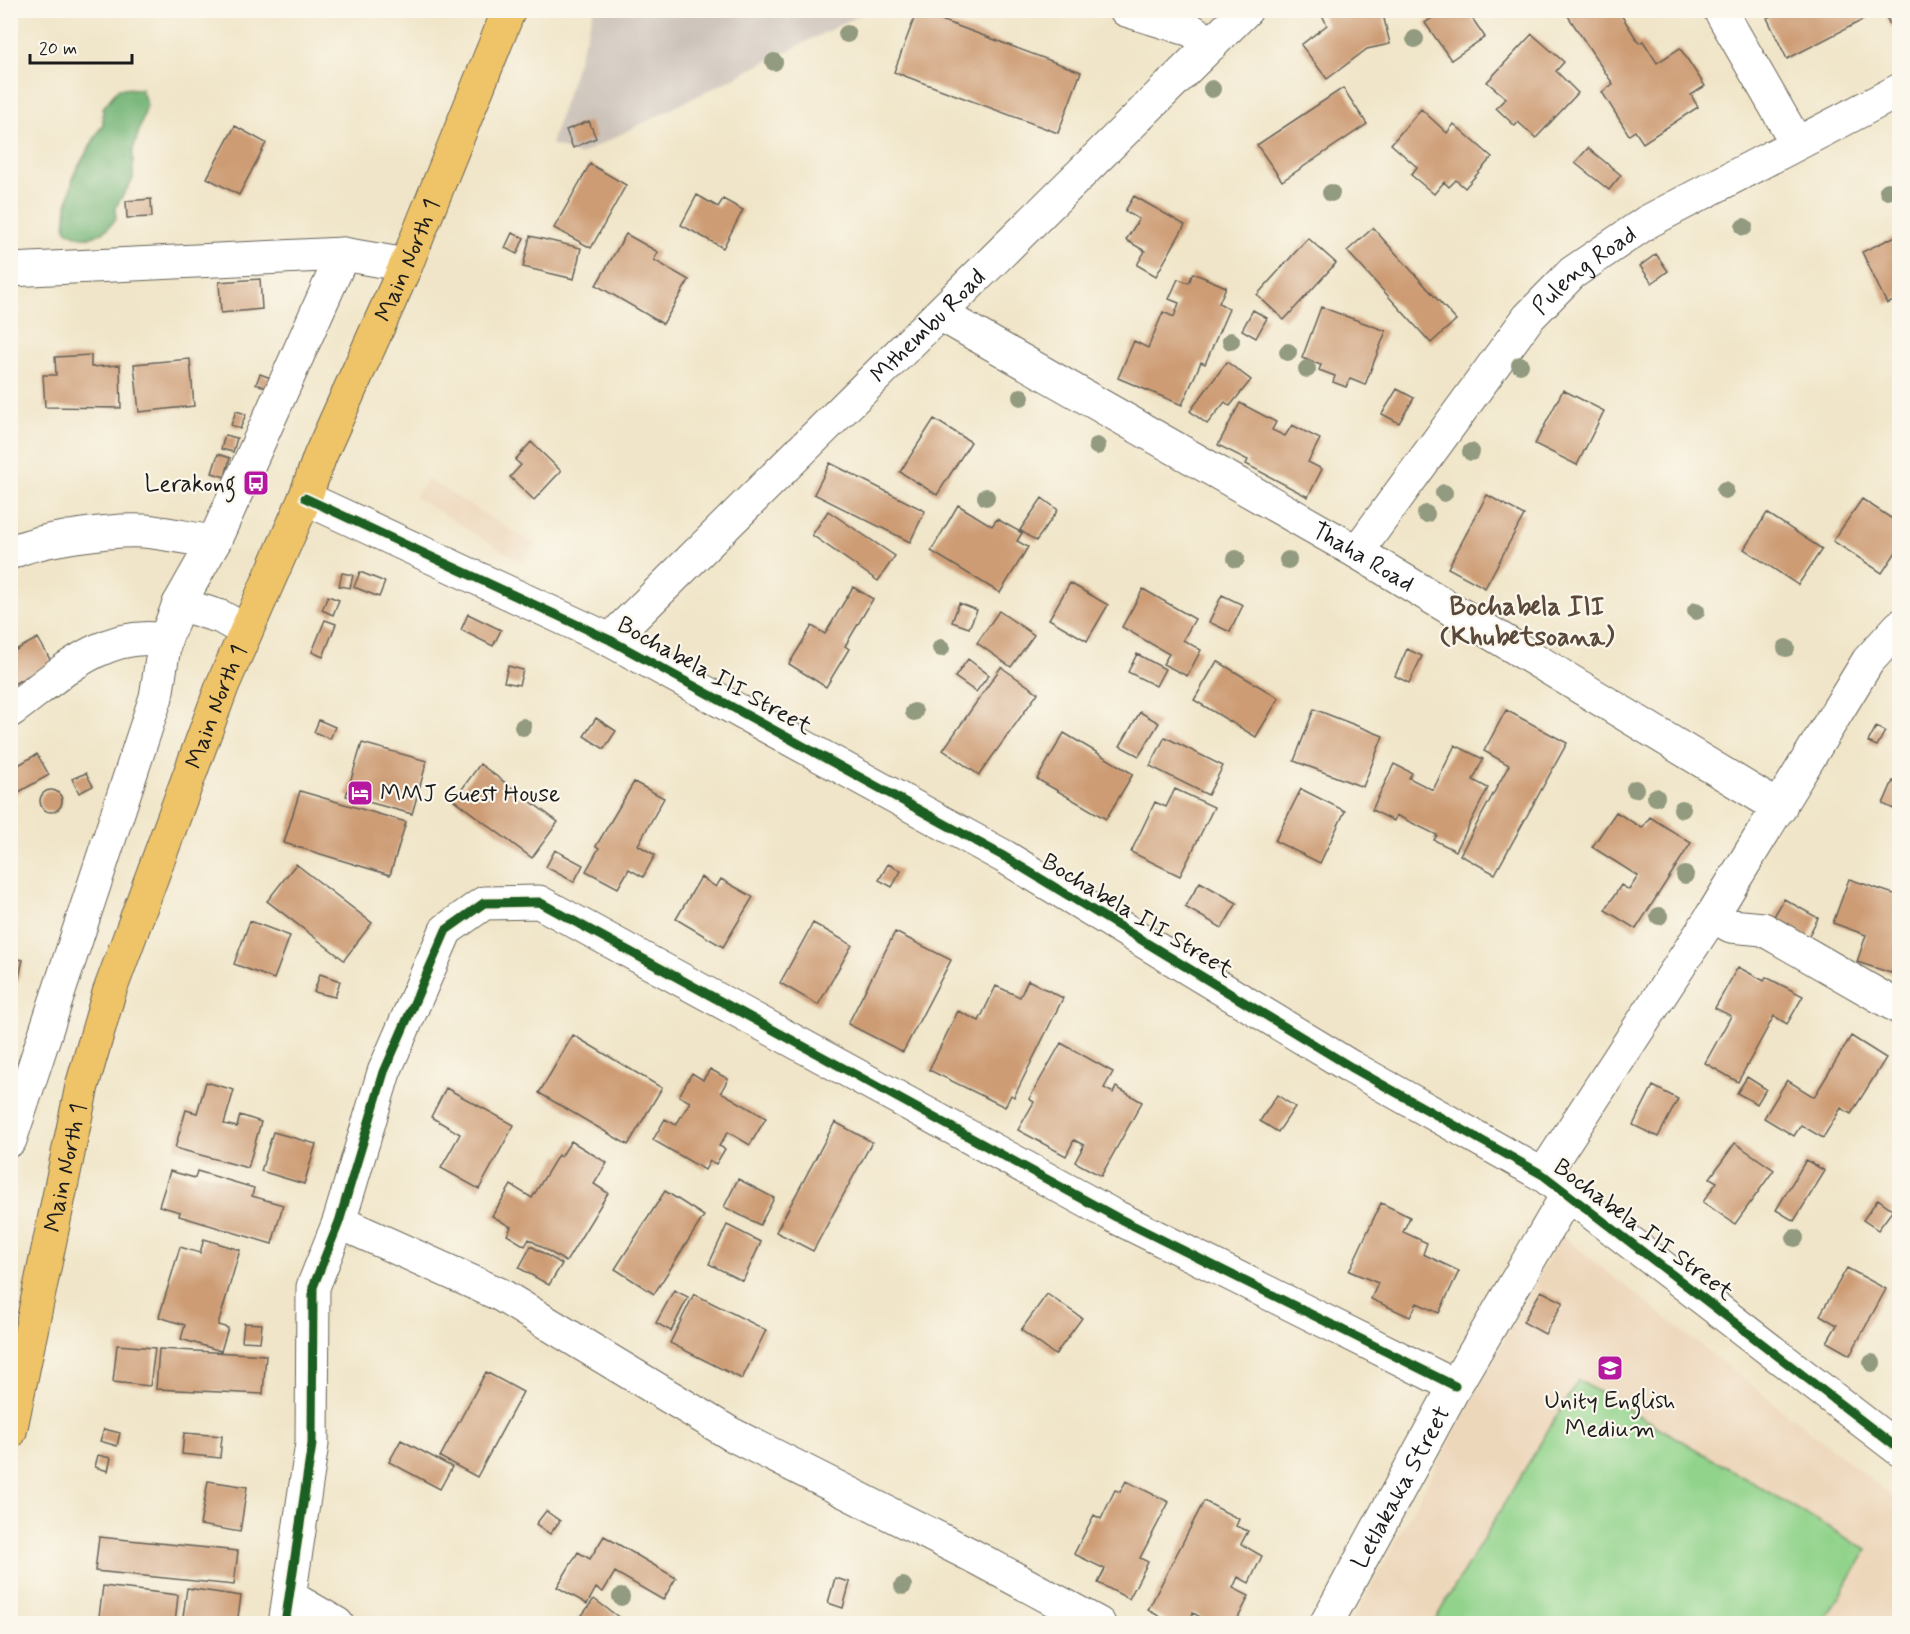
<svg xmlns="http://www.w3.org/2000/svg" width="1910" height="1634" font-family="Mynerve,sans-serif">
	<rect width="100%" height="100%" fill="#fbf7ec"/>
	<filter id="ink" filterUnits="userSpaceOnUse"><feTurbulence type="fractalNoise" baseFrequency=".0167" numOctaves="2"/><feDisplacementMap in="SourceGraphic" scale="12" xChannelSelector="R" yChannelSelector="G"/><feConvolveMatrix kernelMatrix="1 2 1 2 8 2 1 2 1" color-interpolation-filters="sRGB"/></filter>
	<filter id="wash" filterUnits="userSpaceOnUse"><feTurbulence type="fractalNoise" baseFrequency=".008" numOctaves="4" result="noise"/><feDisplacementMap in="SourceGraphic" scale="24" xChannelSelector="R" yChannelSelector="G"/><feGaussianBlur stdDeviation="1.35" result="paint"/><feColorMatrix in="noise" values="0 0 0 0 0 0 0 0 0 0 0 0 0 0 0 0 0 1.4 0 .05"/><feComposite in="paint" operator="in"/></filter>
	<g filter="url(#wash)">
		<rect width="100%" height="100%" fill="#f0e5c8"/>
		<path fill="#edd7bb" d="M427 479 536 545 524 564 415 497Z
			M1561 1235 1899 1502V1623L1351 1624Z"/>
		<path fill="#ccc2b9" d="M594 11H868L579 155 551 144Z"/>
		<path fill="#91d38b" stroke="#567854" stroke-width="1.5" d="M1578 1380 1867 1550 1823 1623H1433Z"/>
		<path fill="#74b577" stroke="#48684a" stroke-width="1.5" d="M119 88 141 89 147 105 133 150V179L115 208 116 219C102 237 85 244 65 229L67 206 74 174 103 124V108Z"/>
		<g id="blocks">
			<path fill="#cd9c75" d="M1331 10H1382L1390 44 1367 49 1327 79 1301 45 1327 25 1322 15Z
				M1443 10H1475L1477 14 1472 18 1485 37 1451 60 1425 23Z
				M1571 10H1618L1639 43 1643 41 1657 63 1680 48 1705 86 1691 95 1698 107 1643 143 1635 131 1629 135 1602 92 1613 84 1566 13Z
				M1782 10H1861L1865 19 1787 59 1767 18Z
				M1883 10H1900V23L1891 27Z
				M917 11 1081 72 1058 133 894 72Z
				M1532 34 1564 62 1556 71 1578 93 1536 138 1518 122 1515 126 1496 108 1506 98 1487 82Z
				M1343 88 1367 124 1282 181 1257 145Z
				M1421 109 1447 133 1454 124 1492 157 1465 188 1456 180 1449 187 1444 182 1434 194 1411 175 1417 167 1391 144Z
				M589 121 596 138 573 148 566 130Z
				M235 126 266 143 239 195 207 178Z
				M1588 148 1621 175 1609 190 1575 163Z
				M590 164 626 185 591 248 554 228Z
				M697 195 718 207 723 199 743 210 723 248 681 225Z
				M1134 196 1185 225 1156 276 1137 265 1145 251 1126 240 1139 219 1125 211Z
				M151 199 152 217 127 218 126 201Z
				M1373 228 1456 320 1431 343 1347 251Z
				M512 233 524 238 517 254 505 248Z
				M626 234 658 252 654 260 689 280 663 324 596 285Z
				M1900 234V298L1887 304 1862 252Z
				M530 236 581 248 574 279 523 267Z
				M1308 238 1336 263 1284 320 1257 295Z
				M1656 254 1668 271 1652 283 1640 266Z
				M1193 273 1226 287 1219 303 1229 309 1205 364 1201 362 1182 405 1118 378 1134 341 1148 348 1163 312 1174 317 1179 303 1169 299 1178 279 1189 283Z
				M260 279 262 309 221 313 219 282Z
				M1321 307 1386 331 1365 385 1350 379 1346 387 1333 382 1335 376 1319 370 1321 365 1302 358Z
				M1253 310 1267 318 1256 338 1242 330Z
				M91 355V367L120 365 121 408 45 407 43 375H56L55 357Z
				M190 359 194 406 139 412 134 364Z
				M1227 362 1251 380 1230 406 1225 402 1207 424 1190 411Z
				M260 374 271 378 268 388 256 384Z
				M1397 389 1414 398 1399 423 1382 414Z
				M1563 390 1604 411 1577 465 1535 444Z
				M1240 403 1276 422 1272 430 1285 436 1292 425 1320 439 1308 462 1322 469 1308 497 1246 464 1248 460 1218 445Z
				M236 411 246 414 240 429 231 425Z
				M934 419 971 442 937 495 900 472Z
				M225 435 237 438 233 452 221 449Z
				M531 442 561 471 534 500 510 477 521 465 515 460Z
				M218 454 230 458 225 477 212 473Z
				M830 463 925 511 910 542 814 494Z
				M1487 495 1524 515 1485 588 1448 568Z
				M1042 498 1058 510 1036 541 1020 530Z
				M1862 499 1900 524V546L1882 573 1833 541Z
				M958 505 992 526 997 519 1022 533 1017 541 1028 547 1000 593 931 551Z
				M828 511 895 556 878 581 812 535Z
				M1767 513 1822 549 1798 585 1744 549Z
				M360 572 385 582 379 597 354 587Z
				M342 573 353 575 350 588 339 586Z
				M1070 583 1108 605 1087 641 1049 619Z
				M853 587 873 599 845 646 849 649 826 687 789 664 812 626 825 634Z
				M1143 589 1195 619 1183 640 1201 650 1187 676 1163 664 1169 654 1122 627Z
				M1222 595 1243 605 1230 632 1209 622Z
				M328 596 339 600 333 615 322 610Z
				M959 603 977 610 969 628 952 622Z
				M999 611 1034 635 1011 667 977 643Z
				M468 614 501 630 493 646 461 630Z
				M325 620 336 624 323 657 312 652Z
				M38 638 52 663 10 686V653Z
				M1407 649 1422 656 1409 683 1395 676Z
				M1137 654 1165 669 1156 686 1128 672Z
				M968 659 989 675 976 692 955 677Z
				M1217 661 1279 698 1256 737 1194 700Z
				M508 666 523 670 519 685 504 682Z
				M1001 667 1038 693 979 775 943 750Z
				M1314 709 1383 736 1363 787 1294 761Z
				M1506 710 1567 743 1495 874 1460 855 1509 765 1484 751Z
				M1140 712 1159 723 1139 756 1120 746Z
				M596 718 616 731 604 749 584 736Z
				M319 720 335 727 330 739 314 732Z
				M1876 727 1885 731 1877 746 1868 742Z
				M1064 733 1133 774 1106 819 1037 779Z
				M1165 737 1223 766 1208 795 1150 766Z
				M362 743 427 761 412 814 346 796Z
				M1455 745 1483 759 1473 780 1488 788 1456 851 1434 840 1437 835 1396 815 1394 821 1372 810 1394 764 1412 773 1409 778 1433 790Z
				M37 754 49 775 10 797V770Z
				M480 764 558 822 532 858 454 800Z
				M86 773 93 786 79 793 72 779Z
				M1893 781 1900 784V812L1883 804Z
				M634 782 664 798 638 845 655 855 643 877 629 869 618 888 586 871 599 848 596 846Z
				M1175 789 1214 807 1180 876 1131 852 1155 802 1166 807Z
				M1301 789 1345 811 1320 863 1275 841Z
				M40 801a11 11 0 1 1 22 0a11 11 0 1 1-22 0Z
				M300 791 406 822 390 875 284 843Z
				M1616 812 1642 828 1650 817 1691 843 1636 929 1605 910 1621 885 1629 890 1638 876 1592 847Z
				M555 850 583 865 574 882 546 867Z
				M296 864 372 923 344 960 267 901Z
				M888 864 901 871 892 887 879 880Z
				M701 877 716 887 721 879 753 897 723 947 676 919Z
				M1849 879 1900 896V949L1891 973 1857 962 1866 935 1833 923Z
				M1200 882 1237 903 1222 928 1185 907Z
				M1784 899 1818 918 1808 937 1773 918Z
				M250 921 290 936 274 979 234 964Z
				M813 923 852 945 818 1005 780 983Z
				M895 932 951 960 903 1052 848 1024Z
				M10 957 23 960 17 985 10 983Z
				M1738 967 1764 981 1766 977 1803 996 1787 1024 1774 1016 1738 1082 1705 1063 1731 1016 1715 1008Z
				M320 974 340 981 335 997 314 992Z
				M1028 980 1063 998 1014 1097 1011 1095 1005 1107 929 1070 958 1011 979 1021 996 986 1020 997Z
				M573 1035 662 1088 628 1145 539 1093Z
				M1851 1036 1886 1058 1851 1114 1841 1108 1823 1138 1801 1125 1794 1136 1764 1118 1787 1080 1814 1097Z
				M1061 1043 1113 1072 1104 1088 1113 1093 1116 1087 1142 1102 1101 1176 1075 1162 1084 1145 1074 1140 1066 1156 1018 1130 1034 1102 1029 1099Z
				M710 1069 728 1079 721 1092 766 1118 750 1145 728 1132 719 1146 725 1149 716 1164 710 1161 705 1170 653 1140 665 1119 676 1125 690 1102 679 1096 692 1073 703 1080Z
				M1747 1077 1766 1089 1757 1104 1737 1093Z
				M206 1082 234 1090 224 1124 237 1127 240 1115 261 1122 248 1168 175 1148 186 1110 197 1113Z
				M1653 1086 1678 1099 1658 1137 1633 1125Z
				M446 1088 514 1125 479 1189 441 1168 460 1134 431 1117Z
				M1277 1095 1295 1107 1278 1132 1260 1121Z
				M835 1122 872 1142 813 1251 776 1232Z
				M273 1132 316 1144 304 1184 261 1171Z
				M571 1141 607 1163 594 1184 608 1193 566 1262 529 1239 525 1246 507 1235 511 1227 492 1216 511 1185 532 1198 558 1155 561 1157Z
				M1735 1143 1774 1170 1735 1224 1703 1202 1717 1182 1710 1178Z
				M1806 1160 1825 1171 1794 1221 1776 1210Z
				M170 1171 195 1178 197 1171 254 1188 252 1196 283 1205 272 1244 179 1216 180 1212 159 1206Z
				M738 1179 774 1198 760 1225 724 1207Z
				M665 1191 704 1216 654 1294 615 1269Z
				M1878 1199 1893 1210 1878 1230 1863 1220Z
				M1381 1203 1410 1217 1403 1232 1427 1243 1423 1254 1459 1271 1439 1313 1417 1303 1410 1317 1371 1299 1378 1283 1349 1271Z
				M727 1225 761 1242 743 1281 709 1264Z
				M204 1239 240 1250 218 1325 228 1328 221 1351 181 1339 185 1325 159 1317 180 1247 200 1253Z
				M531 1246 562 1264 549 1285 519 1268Z
				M1847 1268 1886 1289 1850 1355 1827 1342 1837 1325 1820 1315Z
				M674 1290 688 1297 671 1331 656 1323Z
				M1541 1291 1563 1302 1545 1334 1523 1322Z
				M694 1294 766 1330 742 1379 670 1343Z
				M1047 1294 1082 1318 1055 1355 1021 1330Z
				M244 1323 262 1324 260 1342 242 1341Z
				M117 1345 155 1348 150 1386 113 1382Z
				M159 1349 266 1355 263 1394 156 1389Z
				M486 1372 523 1392 477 1477 440 1457Z
				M104 1429 120 1433 117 1446 100 1441Z
				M184 1433 222 1436 220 1458 182 1454Z
				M401 1440 452 1467 440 1489 389 1462Z
				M98 1455 111 1458 108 1471 95 1467Z
				M208 1481 247 1487 240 1532 200 1525Z
				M1126 1481 1169 1502 1140 1558 1148 1562 1129 1599 1098 1583 1105 1569 1074 1554 1094 1515 1101 1519 1115 1490 1120 1492Z
				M1204 1501 1239 1519 1236 1526 1248 1531 1241 1544 1262 1556 1249 1583 1238 1577 1233 1588 1249 1596 1235 1624H1213L1193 1613 1188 1624H1173L1148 1610Z
				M546 1511 560 1521 550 1534 536 1524Z
				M604 1536 676 1578 663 1600 615 1572 603 1592 596 1588 587 1604 557 1587 578 1552 590 1559Z
				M99 1537 238 1551 234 1585 95 1571Z
				M835 1578 850 1582 843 1608 828 1603Z
				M103 1586 178 1595 175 1624H98Z
				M187 1588 241 1596 237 1624H182Z
				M594 1599 628 1624H579L577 1622Z"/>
		</g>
	</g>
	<g filter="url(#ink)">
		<use href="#blocks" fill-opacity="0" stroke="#666258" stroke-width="1.5"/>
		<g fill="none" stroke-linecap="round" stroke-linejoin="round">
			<g stroke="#666258" stroke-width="35">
				<g id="minor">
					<path d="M1126 10 1191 30 1212 44"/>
					<path d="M1720 10 1796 142"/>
					<path d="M10 270 343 254 406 265"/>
					<path id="s1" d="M940 314 1357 552 1780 808"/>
					<path d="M305 498 610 640 1005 857 1351 1067 1543 1175 1900 1450"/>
					<path id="s2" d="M1357 552 1528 318 1572 273 1647 222 1900 90"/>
					<path d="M10 553C38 539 113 529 144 531 167 533 191 539 214 542"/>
					<path d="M179 604 221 617 246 631"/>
					<path id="s3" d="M610 640 1246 10"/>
					<path d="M10 711C57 677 103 629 165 640"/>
					<path d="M1712 916 1731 926 1763 929 1900 1008"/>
					<path d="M10 1140 156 697 165 640 179 604 214 542 343 254"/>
					<path d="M1543 1175 1712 916 1868 661 1900 626"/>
					<path d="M339 1222 501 1295 731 1434 971 1555 1099 1624"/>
					<path d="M290 1597 337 1624"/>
					<path d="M285 1624 312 1444 313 1287 339 1222 384 1072 446 930 484 903 539 902 1116 1217 1455 1386"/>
					<path id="s4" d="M1326 1624 1455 1386 1567 1195"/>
				</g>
			</g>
			<g stroke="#666258" stroke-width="35">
				<g id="major">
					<path id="s5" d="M10 1432 82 1086 109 993 223 684 305 498 320 456 406 265 509 10"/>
				</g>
			</g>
			<use href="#minor" stroke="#fff" stroke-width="33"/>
			<use href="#major" stroke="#efc469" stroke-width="33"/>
			<g stroke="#fbf7ec" stroke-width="13">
				<path id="cycleway" d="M305 498 610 640 1005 857 1351 1067 1543 1175 1900 1450
					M285 1624 312 1444 313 1287 339 1222 384 1072 446 930 484 903 539 902 1116 1217 1455 1386"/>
			</g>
			<use href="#cycleway" stroke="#1b5e20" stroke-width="9"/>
		</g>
		<g fill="#929a7f">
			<circle cx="847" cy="34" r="9"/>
			<circle cx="1415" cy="39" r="9"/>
			<circle cx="774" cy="62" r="9"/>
			<circle cx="1212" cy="89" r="9"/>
			<circle cx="1888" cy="191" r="9"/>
			<circle cx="1331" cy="193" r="9"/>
			<circle cx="1744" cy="227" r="9"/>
			<circle cx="1231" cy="341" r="9"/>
			<circle cx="1288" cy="352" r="9"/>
			<circle cx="1520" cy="365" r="9"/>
			<circle cx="1307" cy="369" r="9"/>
			<circle cx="1021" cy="397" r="9"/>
			<circle cx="1097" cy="446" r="9"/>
			<circle cx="1471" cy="452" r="9"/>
			<circle cx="1725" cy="490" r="9"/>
			<circle cx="1444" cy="493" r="9"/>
			<circle cx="986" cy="497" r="9"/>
			<circle cx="1426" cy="514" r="9"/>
			<circle cx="1236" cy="559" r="9"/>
			<circle cx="1288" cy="560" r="9"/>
			<circle cx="1696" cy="611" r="9"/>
			<circle cx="941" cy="648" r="9"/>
			<circle cx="1786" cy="648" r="9"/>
			<circle cx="914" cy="712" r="9"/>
			<circle cx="523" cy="727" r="9"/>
			<circle cx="1635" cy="789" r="9"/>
			<circle cx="1656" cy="797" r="9"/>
			<circle cx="1682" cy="809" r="9"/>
			<circle cx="1685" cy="875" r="9"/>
			<circle cx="1659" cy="916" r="9"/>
			<circle cx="1795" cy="1238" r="9"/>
			<circle cx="1872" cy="1363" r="9"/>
			<circle cx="903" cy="1586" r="9"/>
			<circle cx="621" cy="1597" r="9"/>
		</g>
	</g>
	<defs>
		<g id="bus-square" transform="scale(1.35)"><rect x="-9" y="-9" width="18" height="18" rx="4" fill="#b5179e" stroke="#fbf7ec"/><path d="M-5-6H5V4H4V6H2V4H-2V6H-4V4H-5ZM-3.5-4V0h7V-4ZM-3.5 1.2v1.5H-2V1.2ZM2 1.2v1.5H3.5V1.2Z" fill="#fff"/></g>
		<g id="hotel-square" transform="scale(1.35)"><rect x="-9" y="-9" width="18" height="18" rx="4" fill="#b5179e" stroke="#fbf7ec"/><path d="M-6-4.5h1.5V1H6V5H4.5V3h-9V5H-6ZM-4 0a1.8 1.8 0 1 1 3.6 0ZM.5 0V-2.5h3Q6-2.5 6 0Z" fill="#fff"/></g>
		<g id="school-square" transform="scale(1.35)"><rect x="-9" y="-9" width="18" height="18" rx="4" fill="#b5179e" stroke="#fbf7ec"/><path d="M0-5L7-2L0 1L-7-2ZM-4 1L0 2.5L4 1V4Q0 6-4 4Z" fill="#fff"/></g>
	</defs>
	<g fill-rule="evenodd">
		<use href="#bus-square" x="256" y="483"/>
		<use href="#hotel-square" x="360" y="793"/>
		<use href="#school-square" x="1610" y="1368"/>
	</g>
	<g text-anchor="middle" stroke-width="4.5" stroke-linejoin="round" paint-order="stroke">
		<g font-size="24" fill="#1c1c1c" stroke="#fbf7ec">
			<text dy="8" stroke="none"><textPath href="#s5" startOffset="1242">Main North 1</textPath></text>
			<text dy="8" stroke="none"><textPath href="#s2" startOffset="364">Puleng Road</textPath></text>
			<text dy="8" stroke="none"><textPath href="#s3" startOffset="447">Mthembu Road</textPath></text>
			<text dy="8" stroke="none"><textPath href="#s1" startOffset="488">Thaha Road</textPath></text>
			<text transform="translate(715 675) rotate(29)" y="8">Bochabela III Street</text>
			<text dy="8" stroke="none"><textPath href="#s5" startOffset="756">Main North 1</textPath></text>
			<text transform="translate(1138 915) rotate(31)" y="8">Bochabela III Street</text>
			<text dy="8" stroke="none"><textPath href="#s5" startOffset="270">Main North 1</textPath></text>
			<text transform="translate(1644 1229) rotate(37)" y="8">Bochabela III Street</text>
			<text dy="8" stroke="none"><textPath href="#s4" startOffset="156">Letlakaka Street</textPath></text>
		</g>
		<g font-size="24" fill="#1c1c1c" stroke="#fbf7ec" text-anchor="end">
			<text x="236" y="491">Lerakong</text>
			<text x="380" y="801" text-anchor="start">MMJ Guest House</text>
			<text x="1610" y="1408" text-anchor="middle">Unity English<tspan x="1610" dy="28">Medium</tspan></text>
		</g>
		<g font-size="26" font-weight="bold" fill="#5a493b" stroke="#fbf7ec">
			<text x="1527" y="615">Bochabela III<tspan x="1527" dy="30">(Khubetsoana)</tspan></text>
		</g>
	</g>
	<rect width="1910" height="1634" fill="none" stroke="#fbf7ec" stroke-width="36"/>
	<path d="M30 54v9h102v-9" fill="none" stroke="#1c1c1c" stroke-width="3"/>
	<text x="39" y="54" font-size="18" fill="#1c1c1c" stroke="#fbf7ec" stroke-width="4.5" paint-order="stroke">20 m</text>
</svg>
